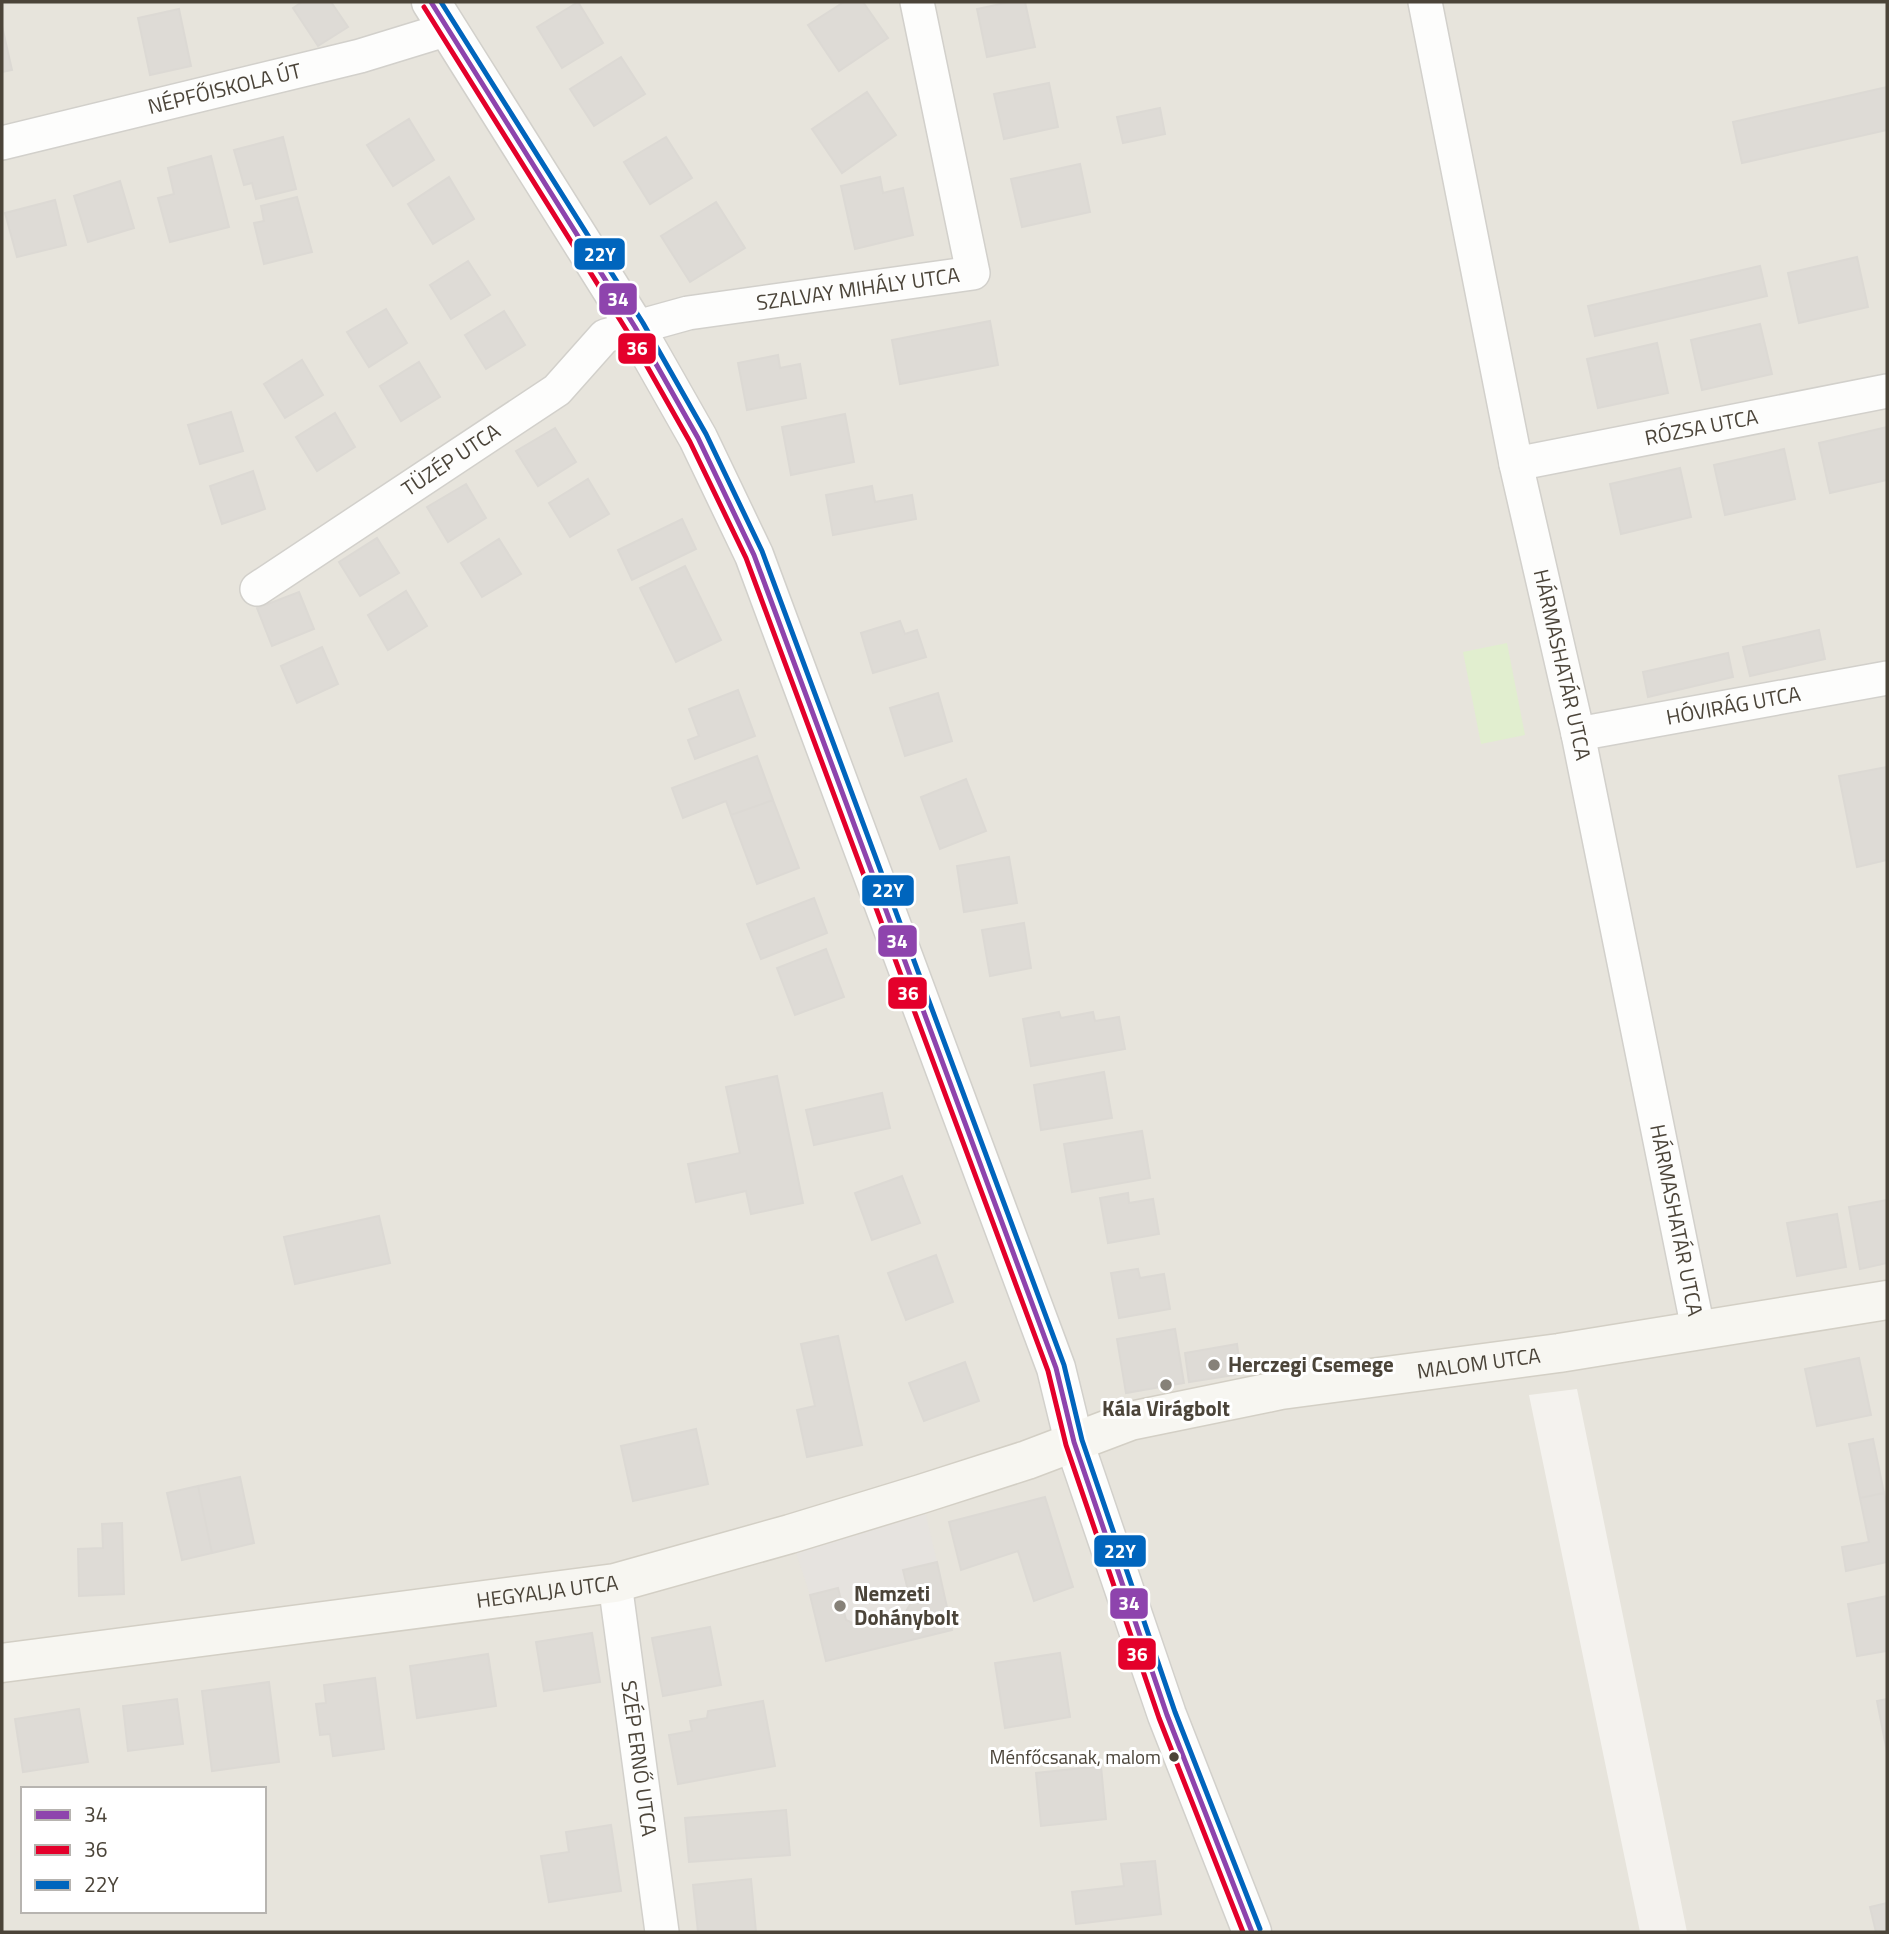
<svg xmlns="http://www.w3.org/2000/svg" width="1889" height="1934" font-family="'Titillium Web',sans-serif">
	<rect width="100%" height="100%" fill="#f4f2ee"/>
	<path fill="#e7e4dc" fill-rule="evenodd" d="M2 2H1887V1932H1687L1577 1389 1529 1395 1640 1932H2ZM23 1789H264V1911H23Z"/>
	<path fill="#e1eecf" d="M1507 643 1525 735 1481 744 1463 652Z"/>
	<path fill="#e6e3df" d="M921 1494 937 1562 903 1570 911 1603 905 1613 857 1625 846 1620 838 1588 810 1595 790 1534Z"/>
	<path fill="#dedbd6" stroke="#dcd9d4" stroke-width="2" d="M302 2H331L348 27 318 46 293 8Z
		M578 2 603 43 562 68 537 27Z
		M844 2H863L888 38 839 71 808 25Z
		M1010 2H1025L1035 47 987 57 977 9Z
		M179 9 191 66 150 75 138 18Z
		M2 26 12 70 2 72Z
		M621 57 645 94 594 126 570 89Z
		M1049 83 1058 127 1004 139 994 94Z
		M1887 87V130L1742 163 1733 122Z
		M867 92 896 135 842 173 812 129Z
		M1160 108 1165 134 1123 143 1117 117Z
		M409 119 434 160 393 186 367 145Z
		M283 137 296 189 256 199 252 183 244 185 234 150Z
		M666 137 692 178 650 204 624 162Z
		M211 156 229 227 170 242 158 198 174 194 168 168Z
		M1080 164 1090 212 1022 227 1011 179Z
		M449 177 474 219 433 244 408 204Z
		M880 177 883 193 903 188 913 235 855 249 841 186Z
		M120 181 134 228 88 242 74 196Z
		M297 197 312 252 264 264 254 223 264 221 261 206Z
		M55 200 66 245 17 257 5 213Z
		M716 202 745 248 690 282 661 236Z
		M1857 257 1868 307 1799 323 1788 273Z
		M468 261 490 295 451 319 430 285Z
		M1760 266 1767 296 1595 336 1588 306Z
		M386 309 407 343 369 367 347 332Z
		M504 311 525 345 486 369 465 335Z
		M990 321 998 365 900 384 892 340Z
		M1760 324 1772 374 1702 390 1691 340Z
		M1657 343 1668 393 1598 408 1587 359Z
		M778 355 780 368 800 364 806 398 747 410 738 363Z
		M302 360 323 395 285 418 264 384Z
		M419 362 440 397 401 421 380 386Z
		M231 412 243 451 200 464 188 425Z
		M335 413 355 447 317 471 296 437Z
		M845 414 854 462 791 475 782 427Z
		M1887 427V480L1830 493 1819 443Z
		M555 428 576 462 538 486 516 451Z
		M1784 449 1795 499 1725 515 1714 465Z
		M1680 468 1691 517 1621 534 1610 484Z
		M253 471 265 509 222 524 210 486Z
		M588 479 609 514 570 537 549 503Z
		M466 484 486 518 448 542 427 507Z
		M872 486 875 502 912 495 916 519 833 535 826 495Z
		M682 519 696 549 632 580 618 550Z
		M377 538 399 573 360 596 339 562Z
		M499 539 521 574 482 597 461 563Z
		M685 566 721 640 676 662 640 588Z
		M406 591 427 626 388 650 368 615Z
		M299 592 314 629 272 646 257 608Z
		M900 621 905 634 917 630 926 657 873 673 861 633Z
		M1819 630 1825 659 1750 676 1743 647Z
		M322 647 338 684 297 703 281 666Z
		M1728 653 1733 677 1648 697 1643 672Z
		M738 690 755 736 695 759 688 740 699 736 689 709Z
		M938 693 952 741 905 756 890 708Z
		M757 756 773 800 731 815 726 801 683 818 672 788Z
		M1887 767V860L1857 867 1839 776Z
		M966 779 986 831 940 849 921 797Z
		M773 800 799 868 757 884 731 815Z
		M1009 857 1017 903 964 912 957 866Z
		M814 898 827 933 761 959 747 924Z
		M1024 923 1031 968 990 976 982 930Z
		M826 949 844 997 795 1015 777 968Z
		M1059 1012 1061 1018 1093 1012 1095 1021 1119 1017 1125 1049 1031 1066 1023 1019Z
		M1104 1072 1112 1118 1041 1130 1034 1085Z
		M777 1076 803 1203 751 1214 746 1191 696 1202 688 1164 740 1153 726 1087Z
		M882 1093 890 1128 814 1145 806 1110Z
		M1142 1131 1150 1178 1072 1192 1064 1144Z
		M902 1176 920 1223 872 1240 855 1193Z
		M1128 1193 1129 1203 1153 1199 1159 1234 1108 1243 1100 1198Z
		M1887 1200V1263L1860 1269 1849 1207Z
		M1837 1214 1846 1267 1797 1276 1787 1223Z
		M379 1216 390 1263 295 1284 284 1237Z
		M936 1255 953 1302 906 1320 888 1273Z
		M1138 1269 1140 1278 1164 1274 1170 1309 1119 1318 1111 1273Z
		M1175 1329 1184 1383 1126 1393 1117 1339Z
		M838 1336 862 1445 807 1457 797 1410 815 1406 801 1344Z
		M1237 1344 1241 1374 1189 1382 1185 1353Z
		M1859 1358 1871 1415 1817 1426 1805 1369Z
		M965 1362 979 1401 924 1421 909 1383Z
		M696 1429 708 1484 633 1501 621 1446Z
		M1873 1439 1884 1493 1860 1498 1849 1444Z
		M240 1477 254 1543 212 1553 198 1486Z
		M198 1486 212 1553 182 1560 167 1493Z
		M1884 1493 1887 1508V1562L1846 1571 1842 1547 1869 1542 1860 1498Z
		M1045 1497 1073 1587 1034 1601 1018 1551 961 1570 949 1522Z
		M122 1523 124 1594 79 1596 78 1549 103 1548 102 1524Z
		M937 1562 952 1630 826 1661 810 1595 838 1588 846 1620 857 1625 905 1613 911 1603 903 1570Z
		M1887 1596V1651L1857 1656 1848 1604Z
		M710 1627 721 1685 663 1696 652 1638Z
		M592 1633 600 1682 544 1691 536 1642Z
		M1060 1653 1070 1717 1005 1728 995 1663Z
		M488 1654 496 1706 417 1718 410 1666Z
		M375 1678 384 1749 333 1756 330 1734 320 1735 316 1704 326 1703 324 1685Z
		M269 1682 279 1762 212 1771 202 1691Z
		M177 1699 183 1744 128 1751 123 1706Z
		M1887 1699V1752L1877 1701Z
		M763 1701 775 1766 678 1784 669 1735 692 1731 690 1721 707 1718 708 1711Z
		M79 1709 88 1762 23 1772 15 1719Z
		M1101 1766 1106 1819 1041 1826 1036 1773Z
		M786 1810 790 1855 689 1862 685 1818Z
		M611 1825 621 1891 549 1902 541 1856 569 1852 566 1832Z
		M1155 1861 1161 1914 1076 1924 1072 1892 1124 1886 1121 1864Z
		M751 1879 756 1932H698L693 1885Z
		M1887 1903V1932H1876L1870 1907Z"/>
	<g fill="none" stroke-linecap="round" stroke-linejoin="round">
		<g stroke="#d2d0cb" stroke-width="36">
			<g id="minor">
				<path id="s1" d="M1425 2 1516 464 1578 734 1698 1329"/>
				<path id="s2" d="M2 143 360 56 448 29"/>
				<path id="s3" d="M1516 464 1887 391"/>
				<path id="s4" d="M257 589 557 390 605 336 688 313 973 273 917 2"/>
				<path id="s5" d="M1578 734 1887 678"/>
				<path id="s6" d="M615 1583 662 1932"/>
			</g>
		</g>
		<g stroke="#d2d0cb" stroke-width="41">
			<path id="tertiary" d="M431 2 635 327 698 438 754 555 1056 1368 1074 1442 1167 1715 1252 1932"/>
		</g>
		<g stroke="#d3cfc5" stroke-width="41">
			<g id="secondary">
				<path id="s7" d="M2 1663 615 1583 790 1534 921 1494 1027 1460 1130 1421 1281 1390 1559 1353 1887 1300"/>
			</g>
		</g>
		<use href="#minor" stroke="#fdfdfc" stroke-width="33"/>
		<use href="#tertiary" stroke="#fdfdfc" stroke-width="38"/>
		<use href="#secondary" stroke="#f7f6f1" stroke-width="38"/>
		<g stroke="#fff" stroke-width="10">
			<path id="bus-1" d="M431 2 635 327 698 438 754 555 1056 1368 1074 1442 1167 1715 1252 1932"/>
		</g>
		<g stroke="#fff" stroke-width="10">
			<path id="bus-2" d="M424 7 627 331 690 442 746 558 1048 1371 1066 1445 1159 1718 1243 1932"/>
		</g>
		<g stroke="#fff" stroke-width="10">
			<path id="bus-3" d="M441 2 643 323 706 434 762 551 1064 1365 1082 1440 1175 1712 1260 1929"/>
		</g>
		<use href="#bus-1" stroke="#8e44ad" stroke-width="5"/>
		<use href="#bus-2" stroke="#e4002b" stroke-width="5"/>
		<use href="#bus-3" stroke="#0065bd" stroke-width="5"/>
	</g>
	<g fill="#868178" stroke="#fff" stroke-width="2.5">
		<circle cx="1214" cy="1365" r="7"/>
		<circle cx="1166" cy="1385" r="7"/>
		<circle cx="840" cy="1606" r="7"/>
	</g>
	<circle fill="#4b4439" stroke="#fff" stroke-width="2.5" cx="1174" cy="1757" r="6"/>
	<g text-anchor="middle" stroke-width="6" stroke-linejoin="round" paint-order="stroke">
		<g font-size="19" fill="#4b4439" stroke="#fff" text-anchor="end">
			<text x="1161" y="1764">Ménfőcsanak, malom</text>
		</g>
		<g font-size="21" fill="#4b4439" stroke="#fff">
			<text dy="7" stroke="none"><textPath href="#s2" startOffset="229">NÉPFŐISKOLA ÚT</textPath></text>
			<text dy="7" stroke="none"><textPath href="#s4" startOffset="690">SZALVAY MIHÁLY UTCA</textPath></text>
			<text dy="7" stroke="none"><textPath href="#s3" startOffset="189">RÓZSA UTCA</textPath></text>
			<text dy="7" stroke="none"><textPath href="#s4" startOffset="233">TÜZÉP UTCA</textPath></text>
			<text dy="7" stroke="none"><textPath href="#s1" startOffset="677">HÁRMASHATÁR UTCA</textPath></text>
			<text dy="7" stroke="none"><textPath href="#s5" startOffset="158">HÓVIRÁG UTCA</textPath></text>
			<text dy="7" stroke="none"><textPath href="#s1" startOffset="1244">HÁRMASHATÁR UTCA</textPath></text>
			<text dy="7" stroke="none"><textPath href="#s7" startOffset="1512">MALOM UTCA</textPath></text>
			<text dy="7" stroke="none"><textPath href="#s7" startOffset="550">HEGYALJA UTCA</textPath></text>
			<text dy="7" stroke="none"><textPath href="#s6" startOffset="177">SZÉP ERNŐ UTCA</textPath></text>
		</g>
		<g font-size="21" font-weight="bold" fill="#4b4439" stroke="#fff" text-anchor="start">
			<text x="1228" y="1372">Herczegi Csemege</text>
			<text x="1166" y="1416" text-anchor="middle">Kála Virágbolt</text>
			<text x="854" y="1601">Nemzeti<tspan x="854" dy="24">Dohánybolt</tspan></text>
		</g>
	</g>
	<g stroke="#fff" stroke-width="2.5">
		<rect x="573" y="237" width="53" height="34" rx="7" fill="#0065bd"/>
		<rect x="598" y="282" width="40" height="34" rx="7" fill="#8e44ad"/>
		<rect x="617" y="332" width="40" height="33" rx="7" fill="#e4002b"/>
		<rect x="861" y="874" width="54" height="33" rx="7" fill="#0065bd"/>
		<rect x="877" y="924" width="41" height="34" rx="7" fill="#8e44ad"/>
		<rect x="887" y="976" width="41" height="34" rx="7" fill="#e4002b"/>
		<rect x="1093" y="1534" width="54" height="34" rx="7" fill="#0065bd"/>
		<rect x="1109" y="1587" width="40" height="33" rx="7" fill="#8e44ad"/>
		<rect x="1117" y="1637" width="40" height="34" rx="7" fill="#e4002b"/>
	</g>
	<g font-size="19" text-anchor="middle" font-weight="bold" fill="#fff">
		<text x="600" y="261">22Y</text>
		<text x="618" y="306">34</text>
		<text x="637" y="355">36</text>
		<text x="888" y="897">22Y</text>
		<text x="897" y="948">34</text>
		<text x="908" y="1000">36</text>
		<text x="1120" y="1558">22Y</text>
		<text x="1129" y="1610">34</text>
		<text x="1137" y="1661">36</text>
	</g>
	<rect width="1889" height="1934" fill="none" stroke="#4b4439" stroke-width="7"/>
	<rect x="21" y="1787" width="245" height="126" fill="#ffffff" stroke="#b7b4b0" stroke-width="2"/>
	<rect x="35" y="1810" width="35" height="10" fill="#8e44ad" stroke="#b7b4b0" stroke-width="2"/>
	<text x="84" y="1822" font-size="21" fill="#4b4439">34</text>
	<rect x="35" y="1845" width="35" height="10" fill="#e4002b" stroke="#b7b4b0" stroke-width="2"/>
	<text x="84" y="1857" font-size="21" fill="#4b4439">36</text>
	<rect x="35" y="1880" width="35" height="10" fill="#0065bd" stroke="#b7b4b0" stroke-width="2"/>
	<text x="84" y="1892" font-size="21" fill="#4b4439">22Y</text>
</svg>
